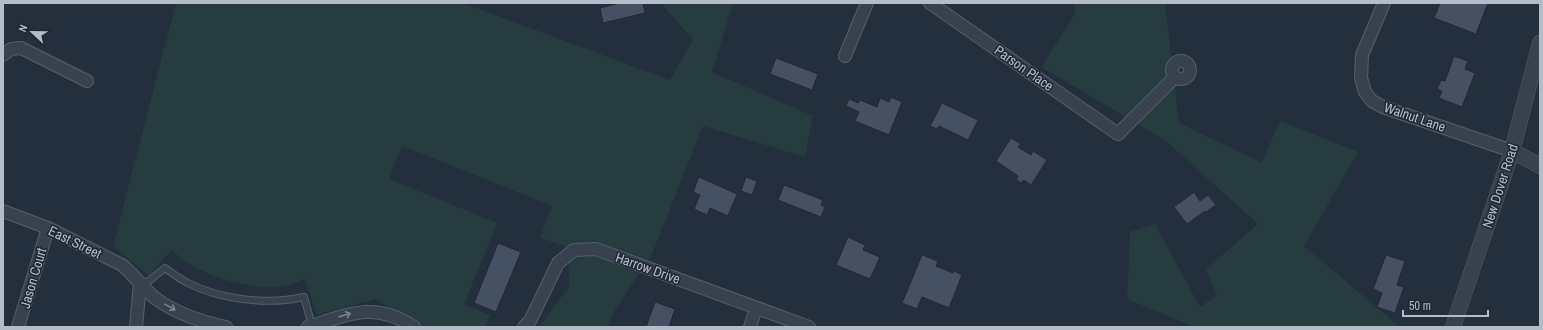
<svg xmlns="http://www.w3.org/2000/svg" width="1543" height="330" font-family="'Archivo Narrow',sans-serif">
	<rect width="100%" height="100%" fill="#242f3e"/>
	<path fill="#263c3f" d="M176 3H463L670 80 693 40 661 3H733L712 72 813 116 805 157 703 126 652 254 615 310 608 327H539L569 287 568 247 540 238 552 206 402 146 389 179 497 223 464 304 490 315 485 327H418L376 299 317 315 305 279C297 282 289 285 281 286 255 290 217 280 193 266 185 262 178 255 171 250L149 276 113 246Z
		M1075 3H1165L1179 123 1262 163 1280 121 1358 152 1304 246 1400 327H1192V326L1127 299 1130 232 1155 224 1200 307 1217 295 1206 269 1258 224 1166 141 1041 67 1075 14Z"/>
	<path fill="#455162" stroke="#1f2835" d="M620 3H643L645 13 603 23 600 8Z
		M1440 3H1488L1476 34 1434 18Z
		M1454 56 1468 61 1465 69 1475 73 1462 107 1439 98 1442 91 1437 89 1441 80 1445 81Z
		M776 58 818 74 812 90 770 74Z
		M891 97 902 102 889 135 855 121 859 112 846 106 849 99 858 103 860 100 877 107 880 98 889 102Z
		M942 103 978 120 968 140 939 126 937 129 930 126Z
		M1011 138 1021 144 1018 147 1031 155 1033 151 1047 160 1031 185 1024 180 1021 183 1016 179 1018 176 996 161Z
		M699 177 737 194 728 216 710 208 707 215 694 209 700 195 693 192Z
		M746 177 757 181 752 195 741 191Z
		M784 185 823 200 821 205 825 207 821 217 778 200Z
		M1194 192 1200 201 1208 195 1216 205 1206 212 1205 211 1187 224 1174 207Z
		M848 237 865 245 863 250 880 257 870 279 836 265Z
		M498 243 521 252 496 312 474 303Z
		M922 255 938 261 936 266 953 273 954 271 962 275 949 308 922 297 917 309 902 303Z
		M1386 255 1405 261 1397 285 1404 287 1395 313 1377 307 1382 293 1373 289Z
		M655 302 675 309 669 327H646Z"/>
	<g fill="none" stroke-linecap="round" stroke-linejoin="round">
		<g stroke="#565f6c" stroke-width="8">
			<path id="service" d="M140 283 149 281 165 268C172 273 180 279 188 283 221 300 268 305 304 297L312 326"/>
		</g>
		<g stroke="#565f6c" stroke-width="14">
			<path id="minor" d="M930 3 1118 134 1175 77
				M1384 3 1362 55 1361 78 1365 92 1372 101 1383 107 1512 151
				M3 55 11 49 21 48 87 81
				M845 56 867 3
				M1172 70a9 9 0 1 1 18 0a9 9 0 1 1-18 0Z
				M3 211 48 228 122 265C134 275 143 288 155 298 175 313 202 322 226 327
				M18 327 48 228
				M136 327 140 283
				M308 327C349 314 375 301 414 327
				M524 327 530 321 558 263 574 250 596 249 809 327
				M750 327 756 308"/>
		</g>
		<g stroke="#565f6c" stroke-width="16">
			<path id="tertiary" d="M1512 151 1540 166
				M1453 327 1512 151 1540 43"/>
		</g>
		<use href="#service" stroke="#38414e" stroke-width="6"/>
		<use href="#minor" stroke="#38414e" stroke-width="12"/>
		<use href="#tertiary" stroke="#38414e" stroke-width="15"/>
	</g>
	<defs><path id="oneway-shaft" d="M-6 0H5M1.5-3L5.5 0L1.5 3" fill="none" stroke-width="1.6" stroke-linecap="round" stroke-linejoin="round"/></defs>
	<g stroke="#7c8592">
		<use href="#oneway-shaft" transform="translate(170 307) rotate(29)"/>
		<use href="#oneway-shaft" transform="translate(345 315) rotate(-17)"/>
	</g>
	<g text-anchor="middle" stroke-width="3" stroke-linejoin="round" paint-order="stroke">
		<g font-size="14" fill="#b4bcc9" stroke="#1d2633">
			<text transform="translate(1024 68) rotate(35)" y="5">Parson Place</text>
			<text transform="translate(1415 117) rotate(19)" y="5">Walnut Lane</text>
			<text transform="translate(1500 186) rotate(-72)" y="5">New Dover Road</text>
			<text transform="translate(75 242) rotate(26)" y="5">East Street</text>
			<text transform="translate(648 268) rotate(20)" y="5">Harrow Drive</text>
			<text transform="translate(33 278) rotate(-74)" y="5">Jason Court</text>
		</g>
	</g>
	<rect width="1543" height="330" fill="none" stroke="#b4bcc9" stroke-width="8"/>
	<g transform="translate(32 32) rotate(292)" stroke="#1d2633" stroke-width="3" paint-order="stroke">
	<path d="M0-3L7 15L0 10L-7 15Z" fill="#b4bcc9"/>
	<text y="-6" font-size="11" font-weight="bold" text-anchor="middle" fill="#b4bcc9">N</text>
	</g>
	<path d="M1403 310v6h85v-6" fill="none" stroke="#b4bcc9" stroke-width="2"/>
	<text x="1409" y="310" font-size="12" fill="#b4bcc9" stroke="#1d2633" stroke-width="3" paint-order="stroke">50 m</text>
</svg>
